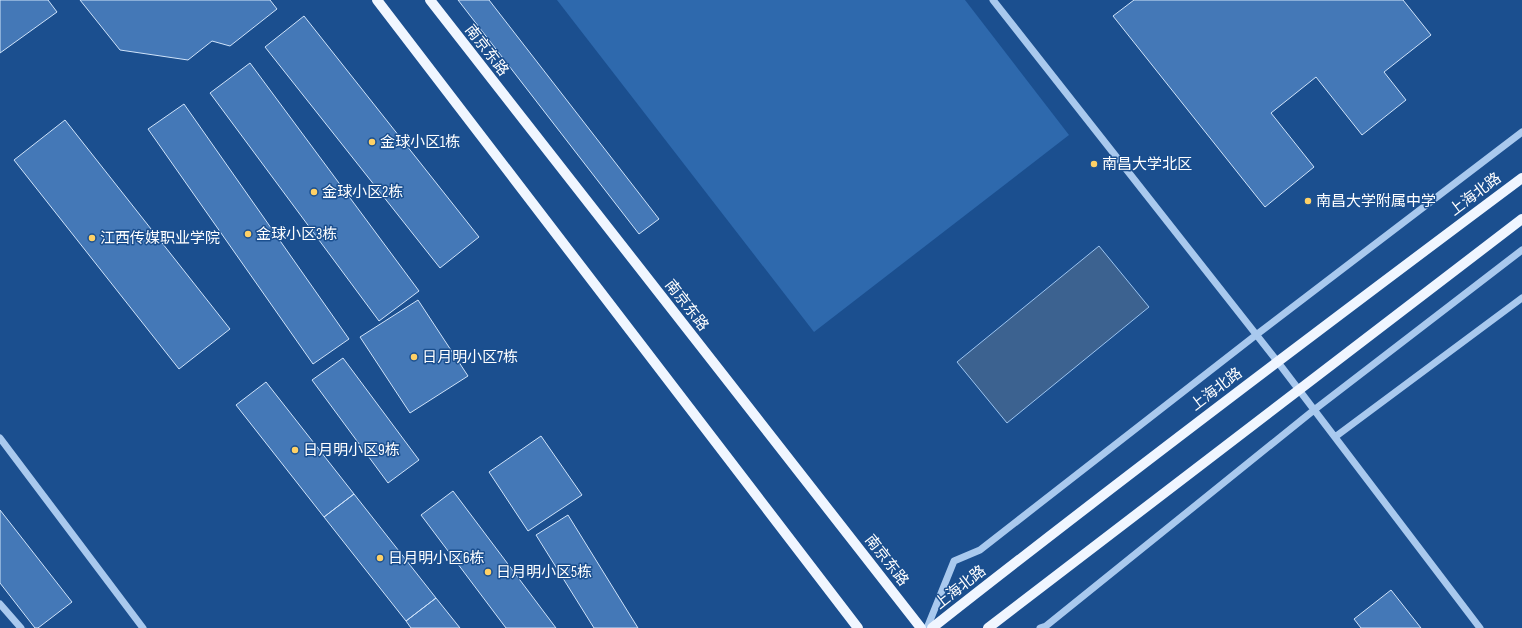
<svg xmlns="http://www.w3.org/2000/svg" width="1522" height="628" font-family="'Sofia Sans Condensed','Noto Sans SC',sans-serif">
	<rect width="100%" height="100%" fill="#1b4f8f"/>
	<path fill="#2e69ad" d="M557 0H965L1069 135 814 332Z"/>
	<path fill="#3c6290" stroke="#9cc4f0" d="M1099 246 1149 307 1007 423 957 362Z"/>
	<path fill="#4478b7" stroke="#cfe3fa" d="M0 0H48L57 12 0 53Z
		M80 0H270L277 9 230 46 212 41 188 60 120 50Z
		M458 0H489L659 219 639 234Z
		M1134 0H1403L1431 35 1384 72 1406 100 1362 135 1316 77 1271 113 1314 167 1265 207 1113 16Z
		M304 16 479 237 440 268 265 47Z
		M250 63 419 291 379 321 210 93Z
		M184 104 349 339 313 364 148 129Z
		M65 120 230 329 179 369 14 160Z
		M418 300 468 376 410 413 360 337Z
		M343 358 419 460 388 483 312 380Z
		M266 382 354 494 324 517 236 405Z
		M541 436 582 495 528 531 489 472Z
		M453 491 556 628H506L421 515Z
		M354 494 436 598 406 621 324 517Z
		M0 510 72 602 38 628H35L0 583Z
		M568 515 638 628H594L536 535Z
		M1391 590 1421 628H1361L1354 619Z
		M436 598 460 628H411L406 621Z"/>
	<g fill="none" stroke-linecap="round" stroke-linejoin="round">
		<path stroke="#a9c9ee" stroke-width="7" d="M993 0 1277 361 1480 628
			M1335 437 1522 298
			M0 438 143 628
			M0 604 21 628
			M927 628 954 561 980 550 1256 335 1522 132
			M1040 628 1046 626 1314 410 1522 250"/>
		<path stroke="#f0f6ff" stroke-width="10" d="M377 0 858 628
			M430 0 921 628
			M932 628C1126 475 1324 326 1522 178
			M988 628 1522 219"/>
	</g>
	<g fill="#ffd166" stroke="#1b4f8f" stroke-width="1.5">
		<circle cx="372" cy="142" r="4"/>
		<circle cx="1094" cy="164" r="4"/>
		<circle cx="314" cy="192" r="4"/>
		<circle cx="1308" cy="201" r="4"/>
		<circle cx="248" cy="234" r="4"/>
		<circle cx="92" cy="238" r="4"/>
		<circle cx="414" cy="357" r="4"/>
		<circle cx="295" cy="450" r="4"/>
		<circle cx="380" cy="558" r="4"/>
		<circle cx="488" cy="572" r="4"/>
	</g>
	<g text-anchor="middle" stroke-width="3" stroke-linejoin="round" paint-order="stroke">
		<g font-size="15" fill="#fff" stroke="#1b4f8f">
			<text transform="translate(487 50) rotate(52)" y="5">南京东路</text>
			<text transform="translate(1475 194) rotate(-37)" y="5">上海北路</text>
			<text transform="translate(687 305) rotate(52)" y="5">南京东路</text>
			<text transform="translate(1216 389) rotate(-37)" y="5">上海北路</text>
			<text transform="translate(887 560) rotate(52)" y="5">南京东路</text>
			<text transform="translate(960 587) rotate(-38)" y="5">上海北路</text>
		</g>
		<g font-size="15" fill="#fff" stroke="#1b4f8f" text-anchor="start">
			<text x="380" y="147">金球小区1栋</text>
			<text x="1102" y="169">南昌大学北区</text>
			<text x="322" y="197">金球小区2栋</text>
			<text x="1316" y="206">南昌大学附属中学</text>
			<text x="256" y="239">金球小区3栋</text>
			<text x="100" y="243">江西传媒职业学院</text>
			<text x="422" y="362">日月明小区7栋</text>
			<text x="303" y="455">日月明小区9栋</text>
			<text x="388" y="563">日月明小区6栋</text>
			<text x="496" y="577">日月明小区5栋</text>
		</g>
	</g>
</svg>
